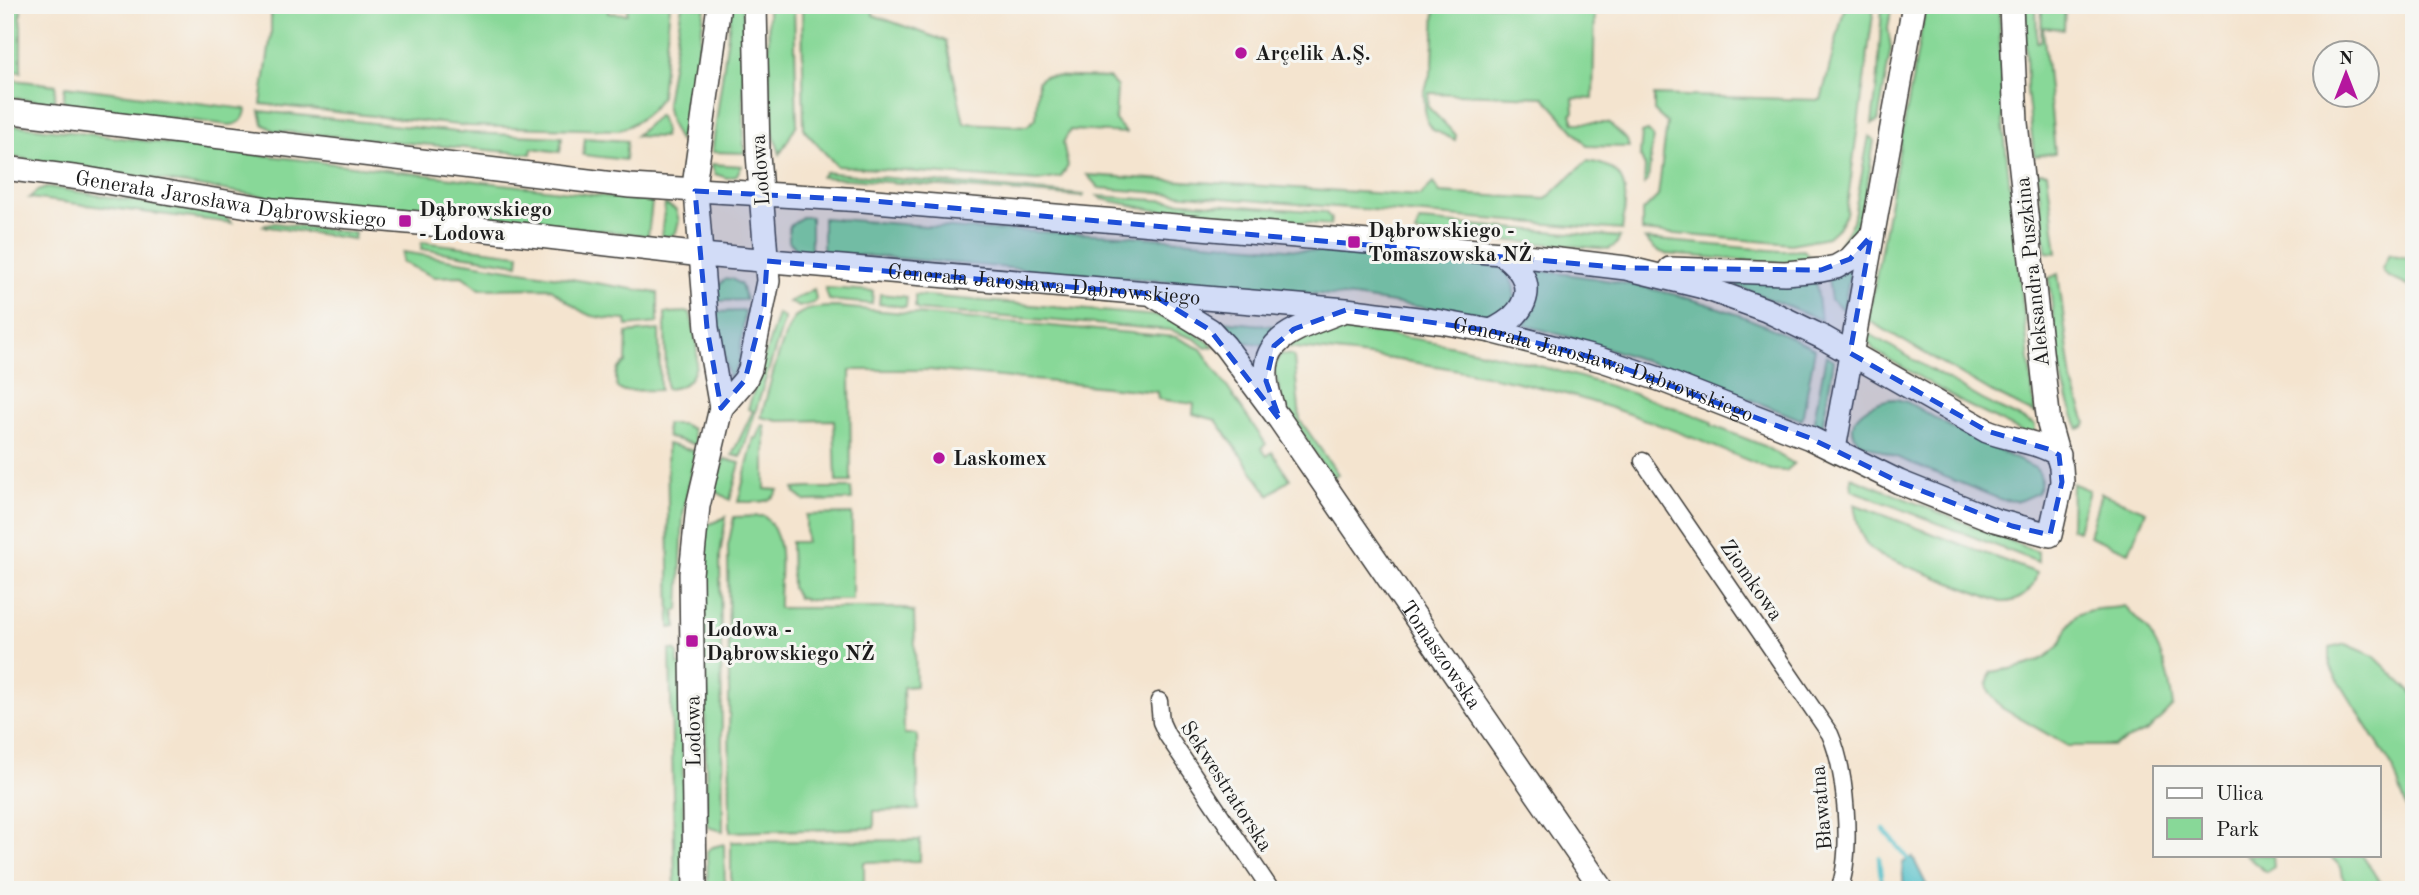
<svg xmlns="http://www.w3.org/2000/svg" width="2419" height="895" font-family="'Old Standard TT',serif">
	<rect width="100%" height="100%" fill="#f6f6f2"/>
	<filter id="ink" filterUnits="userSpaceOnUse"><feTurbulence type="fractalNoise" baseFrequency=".0143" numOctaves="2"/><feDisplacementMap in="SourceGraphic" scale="14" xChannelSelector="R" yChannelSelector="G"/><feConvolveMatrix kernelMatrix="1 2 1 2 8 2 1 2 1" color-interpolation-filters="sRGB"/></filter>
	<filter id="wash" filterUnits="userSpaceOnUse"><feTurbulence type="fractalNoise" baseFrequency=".00686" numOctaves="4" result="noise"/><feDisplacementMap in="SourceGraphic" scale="28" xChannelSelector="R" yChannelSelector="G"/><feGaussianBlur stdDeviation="1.57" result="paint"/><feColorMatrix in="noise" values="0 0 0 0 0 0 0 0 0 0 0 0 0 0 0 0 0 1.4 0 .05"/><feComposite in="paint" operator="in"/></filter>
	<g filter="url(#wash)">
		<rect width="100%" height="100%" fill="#f4e4cf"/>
		<path fill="#88d898" stroke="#527a5a" stroke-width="2" d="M5 5H21V72L5 70Z
			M271 5H608V13L627 14 628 5H670L661 96C652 112 635 125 618 130L468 126 261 104 271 35Z
			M682 5 705 7 689 113 679 141 670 123 666 103Z
			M732 5H743L744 153 712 152Z
			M768 5H794L797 124 780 154 770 123Z
			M802 5H873V15L946 41 964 123 1027 126 1036 118 1038 81 1044 76 1109 78 1117 87 1115 120 1126 133 1070 130 1063 143 1068 166 1061 177 1038 181 837 166 804 130Z
			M1435 5H1595L1593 99 1573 98 1574 112 1571 114 1574 123H1609L1627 140 1629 147 1587 146 1544 97 1429 93 1428 107 1456 135 1455 140 1433 130 1427 121 1425 111 1424 93 1433 65Z
			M1882 5H1892L1888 28 1891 48 1878 121 1872 124 1878 75Z
			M1926 5H1999L2003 123 2035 414 1991 392 1868 320Z
			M2025 5H2036L2037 42 2041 41 2042 5H2065L2064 29 2043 27 2055 153 2034 156 2027 90Z
			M1845 6 1874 7 1846 214 1838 228 1828 237 1791 244 1642 231V212L1658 196 1667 123 1654 111V95L1821 100Z
			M5 79 56 85 54 103 5 97Z
			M65 86 246 109C245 120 238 125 228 125L63 104Z
			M260 111 467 133 562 137 560 152 532 148 531 154 275 131 263 124Z
			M658 116H660L665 132 663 137 635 136Z
			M5 124 652 202 648 236 446 212 275 198 5 156Z
			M1648 131 1653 136 1648 181 1644 184 1645 167 1640 155 1642 133Z
			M1869 136 1874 140C1867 179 1867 240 1826 259L1840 244 1853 221Z
			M585 138 627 141 625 160 583 155Z
			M1587 161C1632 167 1627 194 1622 230L1099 188 1087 175 1420 196 1433 183 1440 193 1546 199Z
			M711 164 742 166 736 176 727 178 715 174Z
			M825 172 833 173 1084 195 1083 197 821 177Z
			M2037 172H2047L2057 253 2046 252Z
			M49 187 225 216 232 223 29 198 37 191Z
			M1098 196 1325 212 1331 218 1330 225 1154 210 1102 199Z
			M665 204 676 210 679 221 676 232 671 236 661 237Z
			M802 217H811V251H798L789 241V227Z
			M823 218 965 229 1121 235 1500 267C1511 275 1519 291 1511 304 1507 310 1498 314 1492 318L1354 297 823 252Z
			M1420 221 1620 237 1617 244 1609 249 1415 233Z
			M274 223 355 233 354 239 262 226Z
			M1645 239 1781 251 1804 250 1814 262 1780 263 1666 254 1656 250Z
			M422 242 519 254 518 264 421 249Z
			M403 252 658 293V323L627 326 626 320C581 318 584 313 550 288L480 289 462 276 434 277 402 262Z
			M2389 254 2406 258 2414 263V289L2387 276 2382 269Z
			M1851 269 1843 310 1831 300 1828 279Z
			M1532 270C1639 282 1719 299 1815 349L1802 420C1710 383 1619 348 1523 325 1540 308 1540 292 1532 270Z
			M2058 274 2072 381 2086 422 2085 426 2079 429C2057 381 2055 330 2049 278Z
			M725 279H732L741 285 746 300 715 301 716 289Z
			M1816 281 1821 320 1735 285 1733 282Z
			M825 288 873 291 872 304 829 300Z
			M814 289 816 299 814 303 799 307 789 302Z
			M880 294 907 297 906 307 879 304Z
			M915 295 1157 316 1178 322 1214 346 1206 348 1195 339 1170 330 918 310 915 307Z
			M837 307 1176 337 1201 349 1266 444 1261 448 1267 456 1272 452 1290 479 1269 495 1216 420 1193 414 1194 404 1158 399 1157 392 929 370H850L851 482H836L834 420 778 421 761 417C767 397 784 322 799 314 810 307 825 307 837 307Z
			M745 311 739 363 729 380 716 312Z
			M690 312C697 339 709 387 666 389L665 313Z
			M778 314 784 318V321L741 457 732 455 753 411 748 409Z
			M1210 320 1284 327 1266 345 1231 340Z
			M659 330 660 390 622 391 617 388C615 376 615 369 626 363L627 333Z
			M1326 331C1369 330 1413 338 1454 346 1543 364 1628 389 1712 422L1711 425 1762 445 1794 464 1786 471 1771 470C1702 441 1634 413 1562 393 1471 369 1378 355 1285 347L1308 334Z
			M1868 333 1988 403 2035 425V432L2028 435 1965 404 1875 351 1867 341Z
			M1280 354 1292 355 1294 358 1300 420 1338 474 1331 479 1281 399 1274 369Z
			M1826 355 1834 360 1822 428 1813 425Z
			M1896 399 1907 402 1956 430 2035 468C2043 475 2042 484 2037 493L2019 501 2002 500 1859 442C1838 418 1876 399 1896 399Z
			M666 424H682L692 429 696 445 667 437Z
			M762 425 765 426V489L778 490C772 506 752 501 738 502L754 438H757Z
			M667 444 695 451 683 516 679 610 674 611 677 627 670 628Z
			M724 459 740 463 730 500 714 490Z
			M1851 477 2038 552V562L1852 490Z
			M2072 483 2089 490 2078 531 2071 528Z
			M808 488H851L852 500 805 501 795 493 794 489Z
			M2101 493 2146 511 2129 552 2089 536Z
			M1854 504 2037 573C2033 591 2020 603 2001 602L1881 556C1860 545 1858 525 1854 504Z
			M852 514V600H807L798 598 792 588 791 542H806V515Z
			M764 516C789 539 778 578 779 608H902L914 612 916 686 903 687 904 734H917L918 810 874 811V828L730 832 728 546 734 517Z
			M726 517 720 555 723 831 710 828 707 822 702 557 705 526Z
			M2125 606C2132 614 2141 622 2148 631 2163 652 2170 681 2173 706L2148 731 2113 746H2068L2002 708 1989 692 1987 684 1991 672C2013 669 2041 665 2057 648 2064 640 2066 627 2073 619 2084 606 2110 610 2125 606Z
			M2346 644 2374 656 2414 695V842L2411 821 2393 768 2330 667V648Z
			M670 650H675L678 654V665H682L684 890H675Z
			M920 840V861L864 862V890H731V842Z
			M724 844 725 890H708L707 851 713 847Z
			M2245 855H2273L2274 867 2266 872Z
			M2329 855H2362L2385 890H2346L2341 867Z"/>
		<path fill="#50bec7" stroke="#366d72" stroke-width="2" d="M1913 857V858L1929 890H1904L1902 863Z"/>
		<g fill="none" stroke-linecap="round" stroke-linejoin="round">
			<path stroke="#50bec7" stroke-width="4.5" d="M1884 830 1909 860
				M1879 858 1882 890"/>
		</g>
	</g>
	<g filter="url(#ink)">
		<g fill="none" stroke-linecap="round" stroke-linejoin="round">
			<g stroke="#3c3a37" stroke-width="19">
				<path id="street" d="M1643 461 1830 734C1846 770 1853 852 1839 890
					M1159 701 1161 722 1167 735 1271 890"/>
			</g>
			<g stroke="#3c3a37" stroke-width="26">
				<g id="secondary">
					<path d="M5 111 630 186 863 200 1501 253 1626 268 1700 286 1766 310 1824 338 1987 431C2010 440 2038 441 2059 455"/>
					<path id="s1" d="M5 168 88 179 273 210 453 226 702 255 1346 310 1441 322 1491 331 1602 360 1662 380 1810 438 1899 482 1994 520 2050 535 2062 482 2061 467 2049 424 2016 123 2011 5"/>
					<path d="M1670 269 1785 273 1821 270 1836 267 1850 259 1871 236"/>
					<path id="s2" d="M1156 297 1210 330 1225 346 1280 420 1603 890"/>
					<path d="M1491 331C1531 312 1540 281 1501 253"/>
					<path d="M1272 405C1249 339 1292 331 1340 312"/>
					<path d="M721 408 745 380 750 369 768 281 758 154 755 5"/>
					<path d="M1834 449 1914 5"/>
					<path d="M695 890 691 574 698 506 721 408 707 328 695 179 719 5"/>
				</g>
			</g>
			<use href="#street" stroke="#fff" stroke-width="16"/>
			<use href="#secondary" stroke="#fff" stroke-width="23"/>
		</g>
	</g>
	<path fill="#1d4ed8" fill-opacity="0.2" stroke="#1d4ed8" stroke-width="5" stroke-dasharray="14 9" stroke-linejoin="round" d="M695 191 863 200 1626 268 1821 270 1850 259 1871 236 1850 353 1987 431 2051 450 2059 455 2062 482 2050 535 2012 526 1899 482 1810 438 1602 360 1491 331 1346 310 1294 329 1274 346 1266 381 1280 420 1210 330 1151 294 767 261 764 306 745 380 721 408 707 328Z"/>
	<g fill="#b5179e" stroke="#f6f6f2" stroke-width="2.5">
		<circle cx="1241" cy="53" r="7"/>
		<rect x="398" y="214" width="14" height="14" rx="3.5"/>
		<rect x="1347" y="235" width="14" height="14" rx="3.5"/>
		<circle cx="939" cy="458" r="7"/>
		<rect x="685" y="634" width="14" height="14" rx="3.5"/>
	</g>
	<g text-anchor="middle" stroke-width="6" stroke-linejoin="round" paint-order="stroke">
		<g font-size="21" font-weight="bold" fill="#1c1c1c" stroke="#f6f6f2" text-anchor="start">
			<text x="1255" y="60">Arçelik A.Ş.</text>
			<text x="419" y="216">Dąbrowskiego<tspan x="419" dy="24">- Lodowa</tspan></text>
			<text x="1368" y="237">Dąbrowskiego -<tspan x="1368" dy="24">Tomaszowska NŻ</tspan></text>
			<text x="953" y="465">Laskomex</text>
			<text x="706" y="636">Lodowa -<tspan x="706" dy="24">Dąbrowskiego NŻ</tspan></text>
		</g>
		<g font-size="21" fill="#1c1c1c" stroke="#f6f6f2">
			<text transform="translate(760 170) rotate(-94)" y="7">Lodowa</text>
			<text dy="7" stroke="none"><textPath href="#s1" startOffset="228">Generała Jarosława Dąbrowskiego</textPath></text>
			<text transform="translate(2032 272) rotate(-96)" y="7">Aleksandra Puszkina</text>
			<text dy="7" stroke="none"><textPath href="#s1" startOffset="1046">Generała Jarosława Dąbrowskiego</textPath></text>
			<text dy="7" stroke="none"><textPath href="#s1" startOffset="1614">Generała Jarosława Dąbrowskiego</textPath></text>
			<text transform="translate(1752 580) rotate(55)" y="7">Ziomkowa</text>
			<text dy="7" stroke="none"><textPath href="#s2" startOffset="462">Tomaszowska</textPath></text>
			<text transform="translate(693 731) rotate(-91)" y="7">Lodowa</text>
			<text transform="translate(1227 786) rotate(57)" y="7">Sekwestratorska</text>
			<text transform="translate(1821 808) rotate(-95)" y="7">Bławatna</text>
		</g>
	</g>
	<rect width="2419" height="895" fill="none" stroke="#f6f6f2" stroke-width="28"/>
	<rect x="2153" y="766" width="228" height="91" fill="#f6f6f2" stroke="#9f9f9c" stroke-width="2"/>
	<rect x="2167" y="788" width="35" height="10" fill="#ffffff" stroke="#9f9f9c" stroke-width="2"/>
	<text x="2216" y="800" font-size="21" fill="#1c1c1c">Ulica</text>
	<rect x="2167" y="818" width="35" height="21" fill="#88d898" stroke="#9f9f9c" stroke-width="2"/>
	<text x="2216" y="836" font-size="21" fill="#1c1c1c">Park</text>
	<g transform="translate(2346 74)"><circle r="33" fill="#f6f6f2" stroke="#9f9f9c" stroke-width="2"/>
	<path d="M0-5L12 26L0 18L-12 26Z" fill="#b5179e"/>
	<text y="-10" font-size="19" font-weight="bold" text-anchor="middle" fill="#1c1c1c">N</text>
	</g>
</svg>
